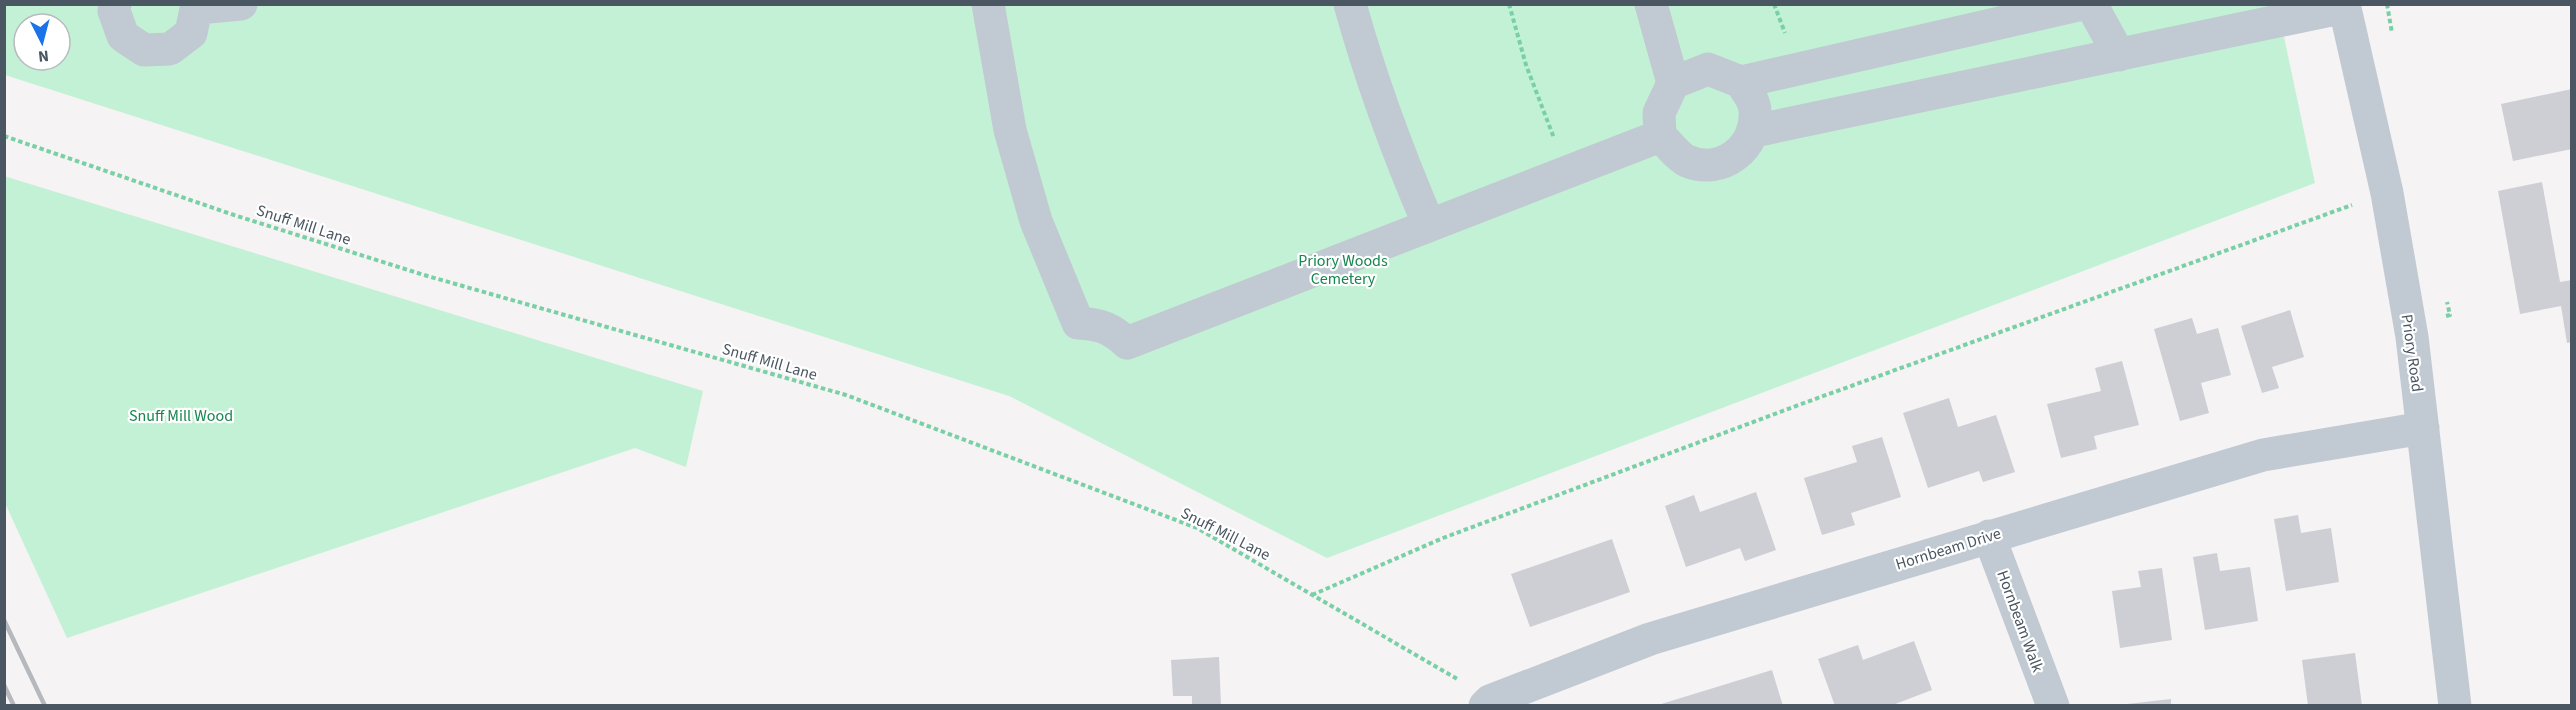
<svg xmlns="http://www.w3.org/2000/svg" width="2576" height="710" font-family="'Source Sans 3',sans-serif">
	<rect width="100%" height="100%" fill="#f5f3f3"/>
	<path fill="#c3f1d5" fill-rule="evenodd" d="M5 4H2277L2315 183 1327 558 1009 396 5 75ZM24 24H60V60H24Z
		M4 176 703 391 686 467 635 448 67 638 5 503Z"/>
	<path fill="#cdcfd5" d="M2572 89V149L2513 161 2501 104Z
		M2542 182 2560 282 2572 280V342L2567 343 2561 306 2520 314 2498 191Z
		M2290 310 2304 357 2272 367 2279 388 2262 393 2241 326Z
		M2192 318 2197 334 2218 328 2231 375 2201 383 2209 413 2180 421 2154 329Z
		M2122 361 2139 425 2094 436 2097 449 2061 458 2047 404 2101 391 2095 368Z
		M1949 398 1958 427 1996 415 2015 472 1983 482 1979 471 1928 488 1903 413Z
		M1882 437 1901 497 1851 513 1855 525 1822 535 1804 478 1857 462 1852 446Z
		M1756 492 1776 550 1745 561 1740 548 1686 567 1665 506 1694 495 1700 512Z
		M2298 515 2301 533 2331 528 2339 582 2286 591 2274 519Z
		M1612 539 1630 592 1530 627 1511 574Z
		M2217 553 2220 571 2250 567 2258 621 2205 630 2193 557Z
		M2162 568 2172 640 2120 648 2112 591 2141 587 2138 571Z
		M1914 641 1932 690 1890 706H1835L1818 659 1858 645 1863 660Z
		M2355 653 2362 706H2308L2302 660Z
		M1219 657 1221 706H1192V696H1173L1171 660Z
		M1772 670 1783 706H1658V705Z
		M2171 699V706H2127V704Z"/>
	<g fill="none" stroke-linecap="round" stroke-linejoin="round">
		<path stroke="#7ad0a6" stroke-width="4" stroke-dasharray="4.5 3" stroke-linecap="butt" d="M1509 4 1526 65 1554 138
			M1774 4 1785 33
			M2387 4 2392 33
			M4 136 234 215 424 275 846 395 1197 528 1459 680
			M2446 316 2450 315 2447 302
			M1312 595 1443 538 1804 403 2352 205"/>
		<path stroke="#c1cad2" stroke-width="33" d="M115 4 114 11 123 36 144 50 170 49 191 33 197 4
			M988 4 1010 130 1036 221 1078 323C1100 324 1111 328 1127 343L1660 136
			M1350 4C1371 80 1398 153 1429 225
			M1651 4 1673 83
			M2091 4 2119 55
			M2344 4 2387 193 2412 337 2455 706
			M198 8 241 4
			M1708 69 1741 82C1746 90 1755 101 1755 111 1758 147 1722 176 1687 161 1678 157 1668 143 1660 136L1659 113 1673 83Z
			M1741 82 2083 4
			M1754 131 2345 7
			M1989 536 2053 706
			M1485 706 1490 701 1650 639 2263 455 2423 428"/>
		<path stroke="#b5b8bd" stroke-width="4.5" d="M4 620 45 706
			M4 685 14 706"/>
	</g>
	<g text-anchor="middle" stroke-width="4.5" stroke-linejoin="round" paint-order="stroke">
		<g font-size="16" fill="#4a5661" stroke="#fff">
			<text transform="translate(304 224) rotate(18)" y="6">Snuff Mill Lane</text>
			<text transform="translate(2413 353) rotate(82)" y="6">Priory Road</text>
			<text transform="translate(770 361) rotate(16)" y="6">Snuff Mill Lane</text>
			<text transform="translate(1226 533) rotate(27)" y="6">Snuff Mill Lane</text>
			<text transform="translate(1948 548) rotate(-17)" y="6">Hornbeam Drive</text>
			<text transform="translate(2021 621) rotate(70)" y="6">Hornbeam Walk</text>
		</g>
		<g font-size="16" fill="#17864f" stroke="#fff">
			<text x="1343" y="266">Priory Woods<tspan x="1343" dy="18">Cemetery</tspan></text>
			<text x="181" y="421">Snuff Mill Wood</text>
		</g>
	</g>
	<rect width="2576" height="710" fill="none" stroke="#4a5661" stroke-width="12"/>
	<g transform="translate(42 42) rotate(174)"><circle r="28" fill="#ffffff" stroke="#b7bbc0" stroke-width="1.5"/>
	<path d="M0-4.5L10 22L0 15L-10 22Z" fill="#1a73e8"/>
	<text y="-9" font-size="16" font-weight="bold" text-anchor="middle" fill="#4a5661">N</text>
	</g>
</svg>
